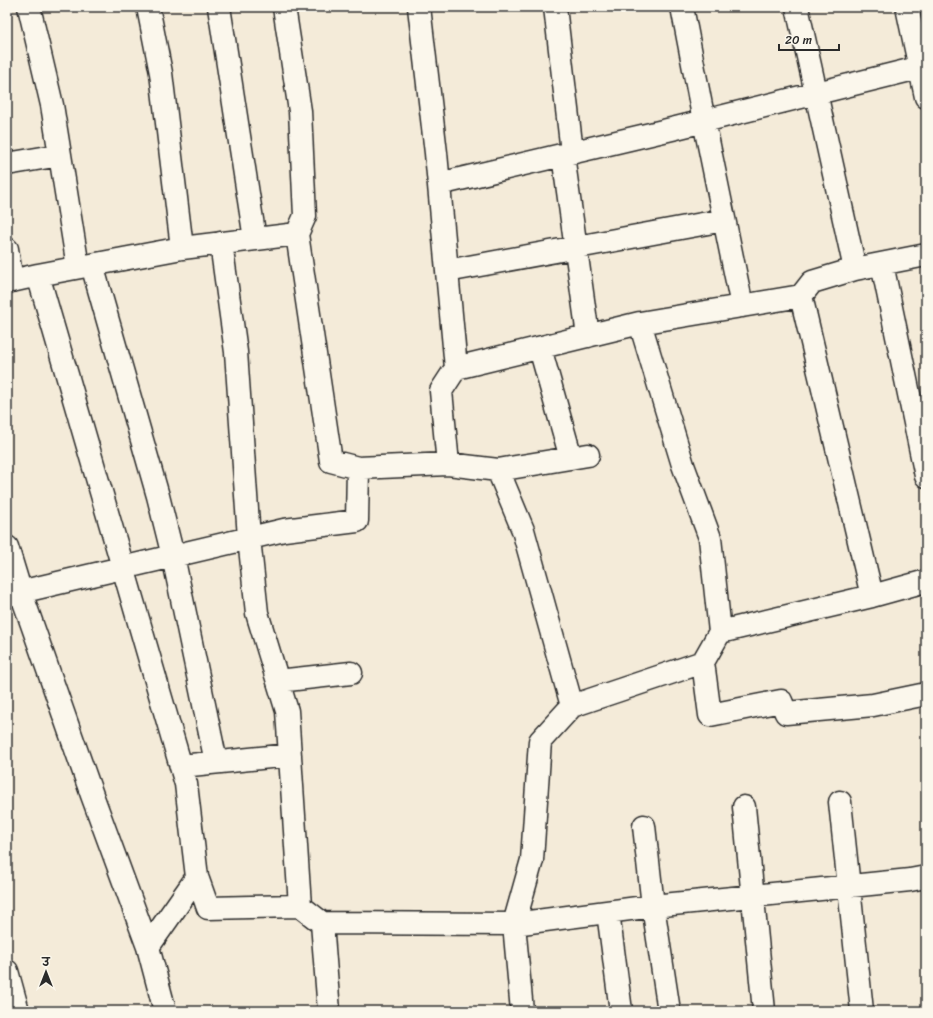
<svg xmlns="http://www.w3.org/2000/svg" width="933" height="1018" font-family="Sriracha,'Playpen Sans Deva',sans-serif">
	<rect width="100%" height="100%" fill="#f4ebd9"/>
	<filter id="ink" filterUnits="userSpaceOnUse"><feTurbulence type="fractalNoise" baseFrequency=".025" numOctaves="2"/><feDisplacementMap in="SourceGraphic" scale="8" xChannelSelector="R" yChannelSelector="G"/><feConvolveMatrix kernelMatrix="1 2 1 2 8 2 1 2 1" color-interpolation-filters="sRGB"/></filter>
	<g filter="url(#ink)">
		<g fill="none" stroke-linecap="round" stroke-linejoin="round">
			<g stroke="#2b2b2b" stroke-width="25">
				<path id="minor" d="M29 7 52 105 78 267
					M219 7 255 239
					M284 7 300 111 305 216 297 234
					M555 7 572 152
					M682 7 704 121 742 306
					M797 7 855 269
					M907 7 926 97
					M563 155 588 336
					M7 164 60 155
					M439 184 676 128 926 66
					M182 248 297 234 331 461 358 468
					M7 249 12 281
					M882 264 926 476
					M92 265 158 496 173 556 216 762
					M447 271 724 220
					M38 275 182 248 161 73 148 7
					M7 282 38 275 186 784 197 877 148 947
					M801 296 872 596
					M640 323 683 465 710 538 720 632
					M540 348 571 458
					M456 368 640 323 801 296 812 282 855 269 926 255
					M448 464 498 470 523 530 572 706 703 662 720 632 872 596 926 581
					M498 470 588 455
					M7 547 21 593 92 795 148 947 165 1011
					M7 595 284 530 357 521 358 468 448 464 441 391 456 368 436 153 419 7
					M703 662 710 715 781 701 786 713 873 705 926 694
					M278 681 351 673
					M181 766 290 755
					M840 802 862 1011
					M744 807 764 1011
					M644 826 653 906 669 1011
					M197 877 208 908 300 906 287 711 257 613 249 538 236 352 221 243
					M300 906 322 923 514 924 653 906 910 880 926 877
					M608 912 621 1011
					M322 923 329 1011
					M7 971 18 1011
					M522 1011 514 924 532 860 540 741 572 706"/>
			</g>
			<use href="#minor" stroke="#fbf7ec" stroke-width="22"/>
		</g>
	</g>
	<rect width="933" height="1018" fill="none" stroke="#fbf7ec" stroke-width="24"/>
	<rect x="12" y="12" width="909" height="994" fill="none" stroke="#2b2b2b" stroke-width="1.5" filter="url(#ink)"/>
	<g transform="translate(46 972)" stroke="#fbf7ec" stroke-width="3" paint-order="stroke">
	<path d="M0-3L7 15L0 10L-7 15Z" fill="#2b2b2b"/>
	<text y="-6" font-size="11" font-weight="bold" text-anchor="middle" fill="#2b2b2b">उ</text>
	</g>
	<path d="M779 44v6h60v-6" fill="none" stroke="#2b2b2b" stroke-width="2"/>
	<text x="785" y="44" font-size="12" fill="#2b2b2b" stroke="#fbf7ec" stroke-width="3" paint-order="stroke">20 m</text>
</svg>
